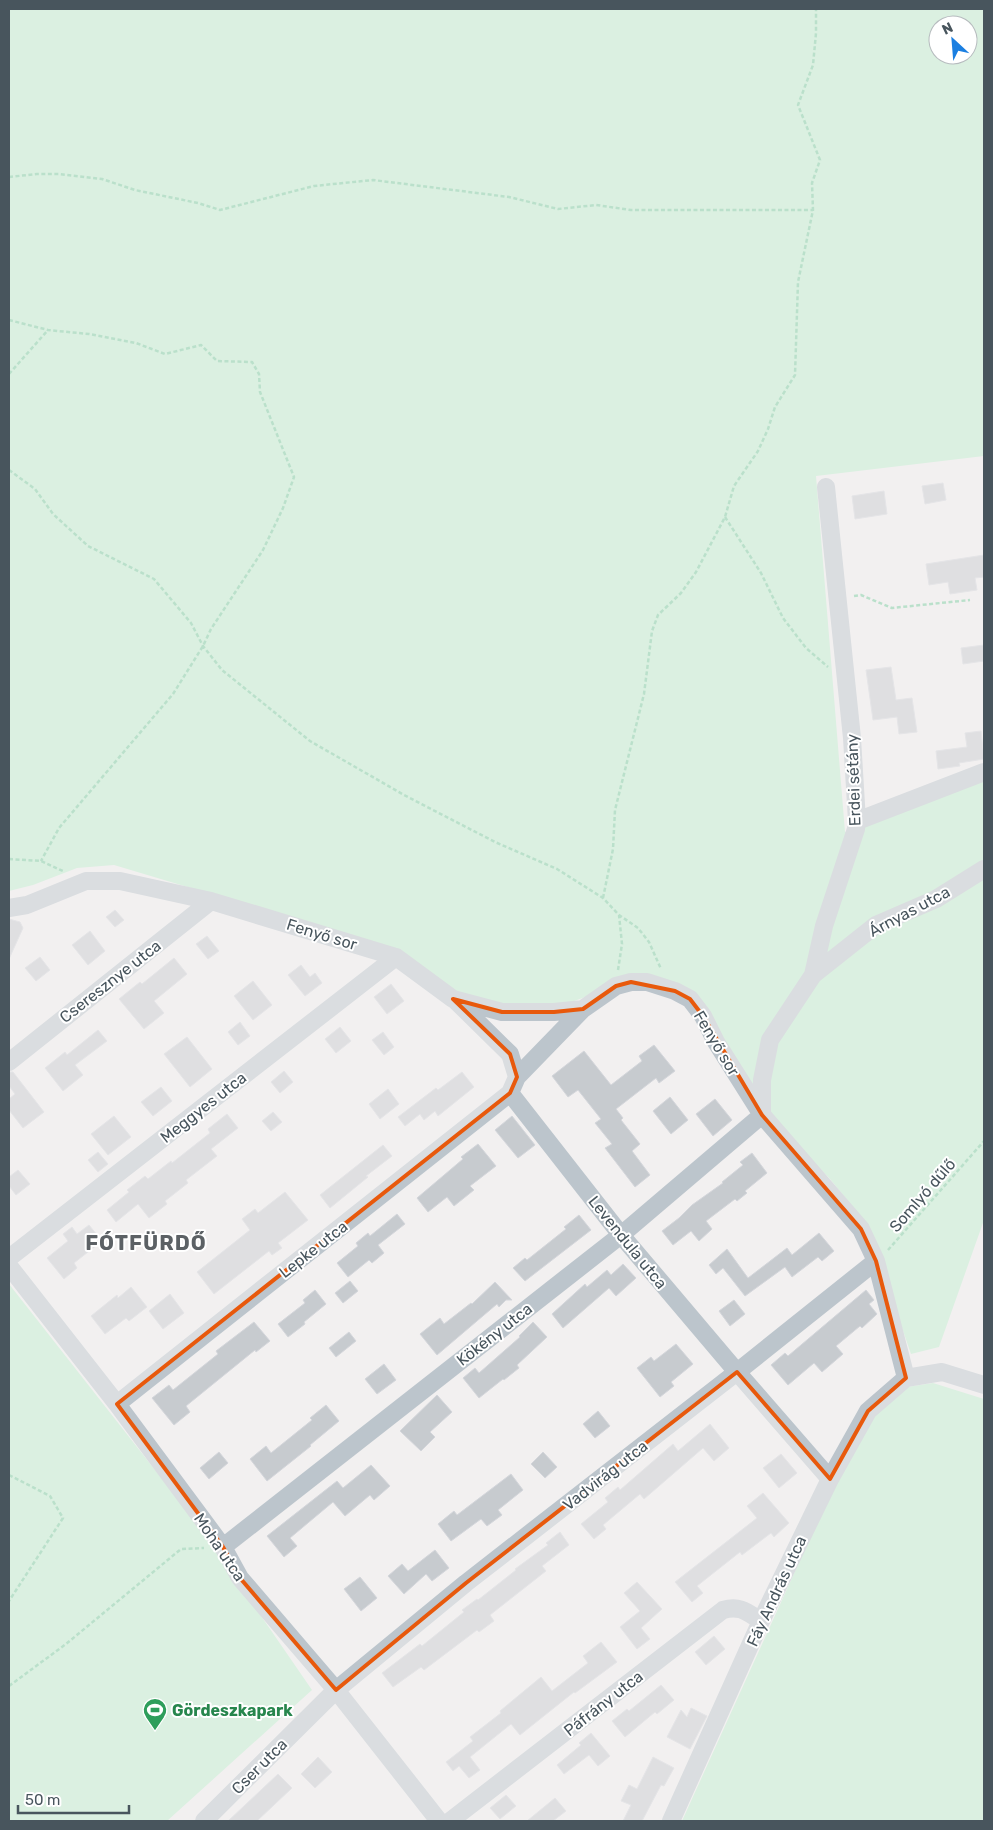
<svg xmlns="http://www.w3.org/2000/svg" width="993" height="1830" font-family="Rubik,sans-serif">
	<rect width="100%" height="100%" fill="#f2f0f0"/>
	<path fill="#bfefce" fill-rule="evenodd" d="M9 9H984V456L816 476 845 832 856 829 984 779V1220L939 1347 911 1354 866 1223 830 1179 748 1094 688 1002 652 984 616 986 549 1010 510 1006 461 994 382 945 114 865 77 868 33 885 9 891ZM938 25H968V55H938Z
		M9 1284 199 1526 312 1690 167 1821H9Z
		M933 1383 984 1399V1821H682L829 1496 870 1416 907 1387Z"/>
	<path fill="#c7cbcf" stroke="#d4d6db" d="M943 483 946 500 925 504 922 486Z
		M884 491 887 514 855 519 852 496Z
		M984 555V577L975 578 977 590 950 594 948 582 929 585 926 564Z
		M984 645V661L963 664 961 648Z
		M891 667 896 700 912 698 917 732 899 734 897 717 873 720 866 670Z
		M981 731 984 759 959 763 960 766 938 769 936 751 967 747 965 733Z
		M115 910 124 920 115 927 106 917Z
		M9 919 20 922 23 928 9 959Z
		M90 931 105 951 88 965 72 945Z
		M207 936 219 951 208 959 196 944Z
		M40 957 50 970 36 981 25 968Z
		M174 958 187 974 154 1001 164 1013 144 1029 119 999 140 982 142 984Z
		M301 965 310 977 315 973 322 983 305 996 288 975Z
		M253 981 272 1005 253 1020 234 996Z
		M391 984 404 1001 387 1014 374 997Z
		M240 1022 250 1036 238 1045 228 1032Z
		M340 1027 351 1041 336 1053 325 1039Z
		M98 1030 107 1041 75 1065 83 1075 63 1091 45 1068 65 1052 67 1055Z
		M383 1032 394 1047 384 1055 372 1040Z
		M187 1037 212 1069 190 1087 164 1054Z
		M654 1045 675 1071 659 1083 656 1078 616 1109 623 1118 621 1120 640 1144 632 1151 650 1175 635 1187 605 1148 612 1144 595 1123 601 1119 578 1090 568 1097 552 1076 584 1051 611 1085 642 1061 639 1056Z
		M284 1071 293 1082 280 1093 271 1082Z
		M9 1072H13L44 1112 23 1128 9 1110V1099L15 1094 9 1086Z
		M462 1072 474 1087 438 1116 435 1111 424 1120 420 1114 405 1126 398 1117 436 1088 438 1090Z
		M161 1087 172 1101 153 1116 141 1102Z
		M388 1089 399 1104 380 1119 369 1104Z
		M670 1097 688 1120 671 1134 653 1111Z
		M715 1099 732 1120 713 1136 696 1114Z
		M273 1112 282 1122 271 1131 262 1121Z
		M227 1114 238 1128 211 1149 217 1156 186 1180 188 1183 165 1201 167 1204 149 1218 138 1204 116 1222 107 1210 129 1192 127 1190 145 1176 148 1179 171 1161 172 1163 210 1133 208 1129Z
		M114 1116 131 1137 108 1155 91 1134Z
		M512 1116 535 1145 518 1158 495 1130Z
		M478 1144 496 1166 470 1186 474 1190 454 1206 447 1197 428 1212 417 1198 463 1159 461 1157Z
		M383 1145 392 1156 366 1176 368 1177 330 1208 320 1195Z
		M98 1152 108 1164 98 1172 88 1160Z
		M752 1153 767 1173 745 1191 747 1193 737 1201 735 1199 706 1221 712 1229 699 1241 691 1231 673 1245 662 1231 679 1218 692 1205 723 1183 722 1182 743 1165 740 1162Z
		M18 1170 30 1184 16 1195 9 1186V1177Z
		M285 1192 308 1220 278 1243 282 1248 272 1255 269 1251 214 1294 197 1272 250 1230 242 1219 255 1209 258 1213Z
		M397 1214 405 1224 378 1245 384 1253 372 1263 369 1260 348 1277 337 1263 358 1246 356 1243 368 1233 370 1236Z
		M579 1215 591 1230 525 1281 513 1268 525 1258 527 1260 566 1229 564 1227Z
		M89 1225 102 1241 74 1263 77 1268 64 1279 47 1258 68 1241 63 1234 72 1227 77 1234Z
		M819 1233 834 1251 822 1261 818 1257 792 1277 785 1267 745 1296 723 1268 716 1274 709 1265 727 1249 748 1278 787 1248 792 1255Z
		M623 1264 636 1278 616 1296 609 1288 563 1328 552 1314 585 1284 587 1287 607 1270 611 1275Z
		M350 1281 358 1291 343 1303 335 1293Z
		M495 1282 512 1300H506L499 1307 497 1304 437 1355 420 1334 440 1318 444 1324 471 1303 472 1304Z
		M131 1287 147 1307 129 1321 126 1318 105 1334 91 1316 117 1295 118 1298Z
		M315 1290 326 1304 304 1322 305 1324 288 1337 278 1324 305 1303 303 1300Z
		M866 1290 874 1300 869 1304 877 1314 862 1328 860 1326 836 1346 843 1354 822 1372 814 1363 788 1385 771 1365 785 1353 788 1356Z
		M170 1294 184 1313 163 1329 149 1311Z
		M734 1300 745 1314 730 1326 719 1311Z
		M254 1322 270 1341 256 1352 255 1350 186 1406 190 1412 174 1425 152 1398 169 1385 173 1390 218 1354 216 1351Z
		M533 1322 547 1337 517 1365 519 1368 504 1380 503 1379 479 1398 463 1378 475 1368 479 1373 520 1337 519 1336Z
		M349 1332 356 1341 336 1357 329 1348Z
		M676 1344 693 1364 671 1382 674 1386 660 1397 637 1368 651 1357 654 1361Z
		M384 1364 396 1380 377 1394 365 1379Z
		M437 1395 452 1412 430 1432 435 1437 421 1451 400 1431Z
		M326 1405 339 1421 310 1445 311 1446 267 1481 250 1459 266 1446 271 1453 312 1420 310 1418Z
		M598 1411 610 1426 595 1438 583 1424Z
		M710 1424 729 1448 714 1461 703 1448 644 1499 640 1494 603 1525 606 1529 594 1539 581 1524 608 1502 605 1498 618 1487 620 1490 673 1444 678 1451Z
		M219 1452 228 1463 209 1479 200 1468Z
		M543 1452 557 1467 545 1478 531 1464Z
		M781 1454 797 1473 779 1488 763 1468Z
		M371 1465 390 1486 374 1500 370 1495 345 1516 333 1502 290 1538 297 1546 284 1557 267 1536 337 1481 343 1488Z
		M511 1474 523 1490 498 1510 502 1515 487 1526 481 1519 451 1541 438 1524 454 1511 457 1515Z
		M763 1493 789 1523 774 1537 771 1533 742 1555 740 1552 697 1586 703 1593 692 1602 675 1582 757 1518 747 1506Z
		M560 1532 569 1545 542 1566 546 1571 490 1615 494 1621 479 1632 477 1630 424 1670 421 1667 393 1687 382 1673 420 1644 422 1646 464 1612 462 1610 477 1599 478 1600 516 1570 515 1569 548 1545 546 1543Z
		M435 1550 449 1568 432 1581 426 1574 404 1594 388 1576 402 1564 408 1571Z
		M360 1577 377 1598 361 1611 344 1589Z
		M637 1582 662 1609 641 1628 650 1639 637 1649 620 1627 640 1611 624 1593Z
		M714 1636 725 1649 706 1665 695 1652Z
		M601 1642 617 1662 575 1693 574 1692 520 1735 511 1724 470 1757 480 1770 469 1778 459 1766 453 1771 446 1762 473 1741 470 1737 501 1713 500 1711 541 1677 552 1691 588 1663 583 1656Z
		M661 1685 674 1700 657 1714 655 1712 625 1737 612 1721 627 1709 629 1711Z
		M691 1708 707 1716 690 1749 667 1737 681 1710 687 1717Z
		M591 1733 610 1756 598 1766 589 1755 564 1774 557 1765 581 1745 579 1743Z
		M318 1757 332 1772 315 1788 301 1774Z
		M653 1757 674 1768 664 1786 661 1785 642 1821H623L631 1805 621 1801 629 1785 637 1789Z
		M278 1774 292 1788 257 1821H228Z
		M506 1795 516 1806 500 1819 490 1808Z
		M555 1798 566 1811 553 1821H527Z"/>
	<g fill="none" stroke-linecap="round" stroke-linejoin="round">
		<path stroke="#77cd9d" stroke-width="2.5" stroke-dasharray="4 2.5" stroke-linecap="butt" d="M9 177 37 174H59L102 179 135 190 198 203 220 210 314 186 373 180 509 197 558 209 596 205 631 210H813
			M9 320 48 330 89 334 136 343 165 354 201 345 217 361 252 362 259 374 260 392 294 477 283 508 263 550 211 629 203 646 173 694 59 828 41 861
			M9 374 48 330
			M9 470 35 489 53 514 88 546 154 579 191 623 203 646 222 670 310 741 404 795 495 842 557 869 603 898 619 915 638 928 649 942 661 969
			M725 517 761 573 783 618 806 648 828 667
			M854 596 861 595 892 608 970 600
			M9 859 41 861 65 872
			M603 898 613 849 615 810 644 694 652 631 658 615 681 593 696 572 725 517 734 486 758 451 768 429 775 407 795 375 798 282 813 210 812 183 820 160 798 105 813 65 816 33V9
			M618 970 622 944 619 915
			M888 1250 984 1141
			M9 1475 50 1496 63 1518 9 1601
			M9 1686 66 1644 181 1549 204 1548"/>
		<path stroke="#bcc5cc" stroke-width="18" d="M857 821 984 772
			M9 908 27 905 86 881H120L211 901 396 957 453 999 502 1012H554L583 1009 616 986 631 982H647L675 991 690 999 703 1016 716 1042 762 1115 861 1229 876 1261 906 1378
			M813 975 876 925 936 899 984 869
			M454 999 510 1054 517 1077 510 1093 621 1235 737 1372 830 1479
			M9 1062 211 901
			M517 1077 583 1009
			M9 1258 396 957
			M9 1266 117 1404 223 1547 240 1578 336 1690 439 1821
			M906 1378 942 1372 984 1385
			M117 1404 510 1093
			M223 1547 621 1235 762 1115V1080L770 1040 813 975 824 926 856 829 857 821 852 738 826 487
			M204 1821 336 1690 466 1583 737 1372 876 1261
			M450 1821 723 1610C740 1605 747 1612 761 1621
			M671 1821 761 1621 830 1479 868 1411 906 1378"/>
	</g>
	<path d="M0 0H993V1830H0ZM631 982 675 991 690 999 703 1016 762 1115 861 1229 876 1261 906 1378 868 1411 830 1479 737 1372 466 1583 336 1690 240 1578 223 1547 117 1404 510 1093 517 1077 510 1054 453 999 502 1012H554L583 1009 616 986Z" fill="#f2f0f0" fill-opacity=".55" fill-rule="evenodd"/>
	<path fill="none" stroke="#e8590c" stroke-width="4" stroke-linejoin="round" d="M631 982 675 991 690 999 703 1016 762 1115 861 1229 876 1261 906 1378 868 1411 830 1479 737 1372 466 1583 336 1690 240 1578 223 1547 117 1404 510 1093 517 1077 510 1054 453 999 502 1012H554L583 1009 616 986Z"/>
	<defs>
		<g id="stadium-pin" transform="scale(1.25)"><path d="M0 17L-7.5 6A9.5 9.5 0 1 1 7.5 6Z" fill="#2e9e5b" stroke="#fff"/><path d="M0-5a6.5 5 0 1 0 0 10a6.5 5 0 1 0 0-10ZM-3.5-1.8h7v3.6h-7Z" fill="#fff"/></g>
	</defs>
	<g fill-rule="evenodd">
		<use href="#stadium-pin" x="155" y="1710"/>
	</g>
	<g text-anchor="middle" stroke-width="4" stroke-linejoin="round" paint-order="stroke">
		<g font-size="16" fill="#48555d" stroke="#fff">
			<text transform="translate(853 780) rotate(-92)" y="6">Erdei sétány</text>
			<text transform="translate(909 911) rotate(-28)" y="6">Árnyas utca</text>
			<text transform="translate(322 934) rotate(17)" y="6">Fenyő sor</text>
			<text transform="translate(110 981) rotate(-38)" y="6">Cseresznye utca</text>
			<text transform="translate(717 1043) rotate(59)" y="6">Fenyő sor</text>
			<text transform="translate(203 1107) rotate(-38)" y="6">Meggyes utca</text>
			<text transform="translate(922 1195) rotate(-49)" y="6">Somlyó dűlő</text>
			<text transform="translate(628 1242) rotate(51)" y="6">Levendula utca</text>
			<text transform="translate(313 1249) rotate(-38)" y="6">Lepke utca</text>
			<text transform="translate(494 1334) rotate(-38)" y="6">Kökény utca</text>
			<text transform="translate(605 1475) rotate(-38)" y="6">Vadvirág utca</text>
			<text transform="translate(220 1547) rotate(56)" y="6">Moha utca</text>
			<text transform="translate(776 1591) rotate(-65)" y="6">Fáy András utca</text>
			<text transform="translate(603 1703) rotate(-38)" y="6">Páfrány utca</text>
			<text transform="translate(259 1766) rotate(-45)" y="6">Cser utca</text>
		</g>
		<g font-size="16" font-weight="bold" fill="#27864d" stroke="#fff" text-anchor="start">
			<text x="172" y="1716">Gördeszkapark</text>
		</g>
		<g font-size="21" font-weight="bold" letter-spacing="1" fill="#5c6165" stroke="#fff">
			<text x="146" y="1250">FÓTFÜRDŐ</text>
		</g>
	</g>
	<rect width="993" height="1830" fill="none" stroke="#48555d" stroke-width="20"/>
	<g transform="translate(953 40) rotate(334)"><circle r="24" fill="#ffffff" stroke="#b6bbbe"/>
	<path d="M0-4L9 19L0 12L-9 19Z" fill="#1b7fe1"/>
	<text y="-8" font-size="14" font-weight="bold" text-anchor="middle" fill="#48555d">N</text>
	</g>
	<path d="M18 1805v8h111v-8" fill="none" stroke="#48555d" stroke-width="2.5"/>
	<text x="25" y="1805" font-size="15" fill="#48555d" stroke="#ffffff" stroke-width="4" paint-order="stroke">50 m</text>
</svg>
